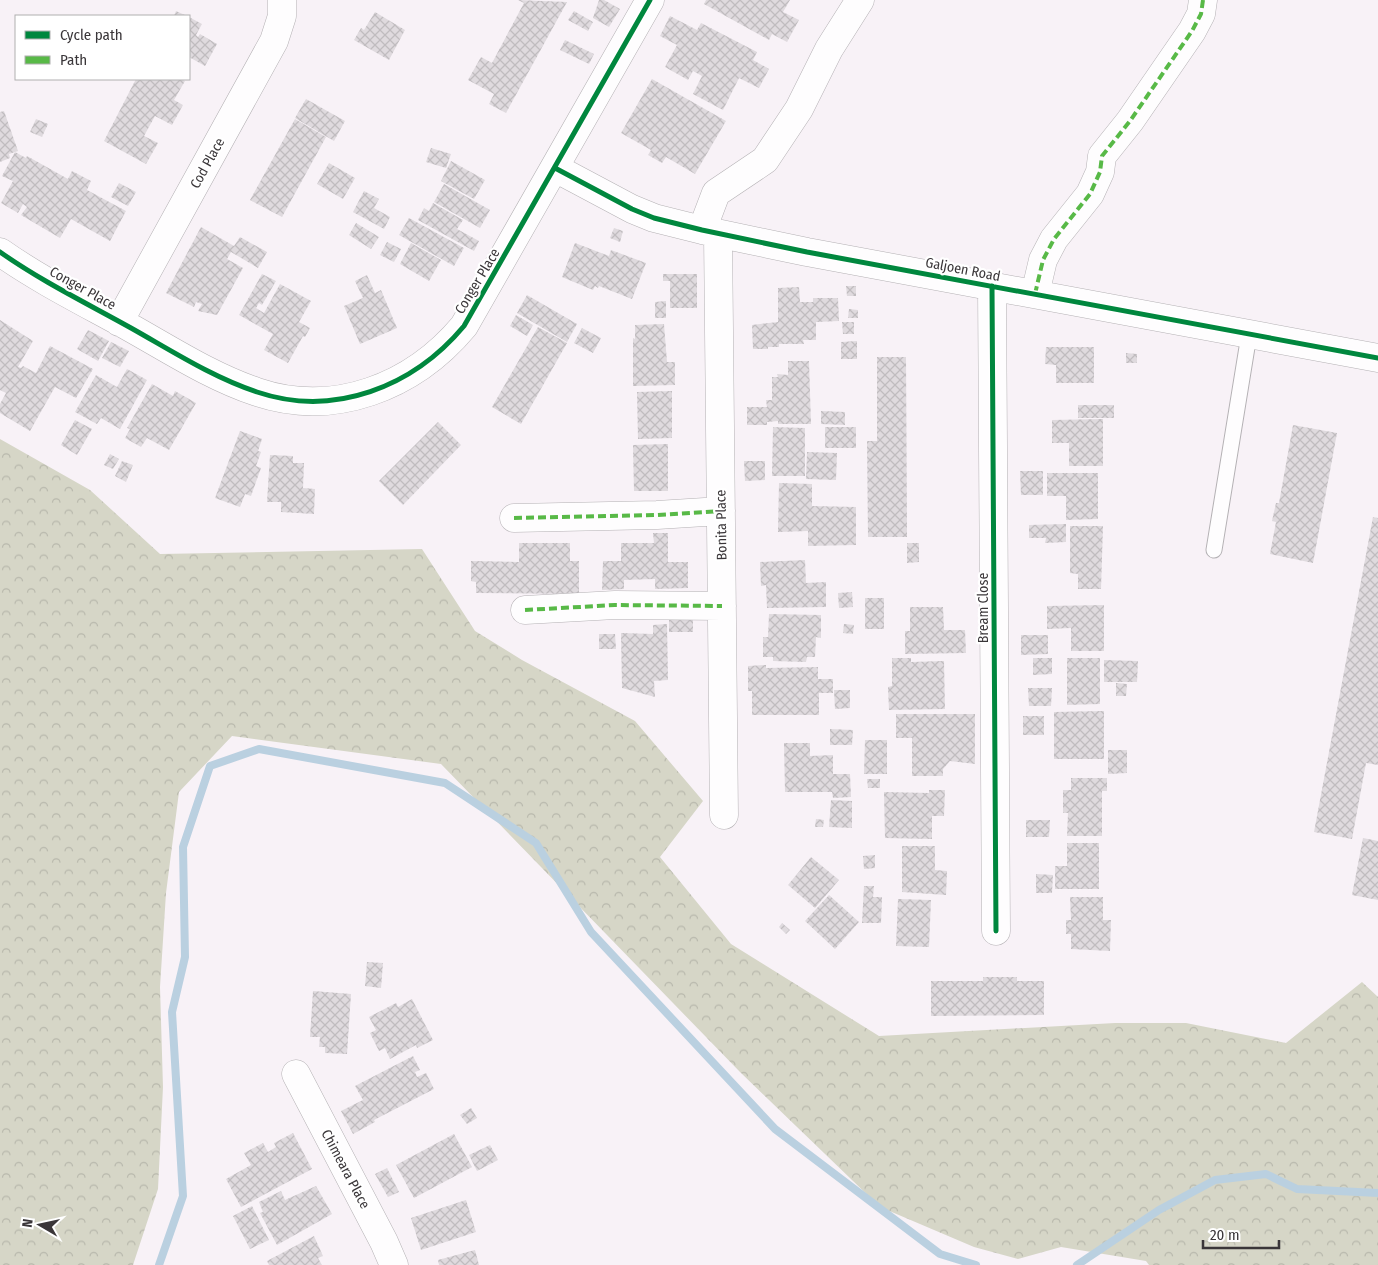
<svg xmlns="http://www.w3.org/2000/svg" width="1378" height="1265" font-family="'Fira Sans Condensed',sans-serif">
	<defs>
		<pattern id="forest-crowns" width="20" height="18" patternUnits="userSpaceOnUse" patternTransform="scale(1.25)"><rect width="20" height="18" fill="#d6d6c7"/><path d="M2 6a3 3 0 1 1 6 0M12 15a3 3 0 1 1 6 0" fill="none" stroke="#b8b8ac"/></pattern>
		<pattern id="building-cross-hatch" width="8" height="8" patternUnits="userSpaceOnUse" patternTransform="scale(1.25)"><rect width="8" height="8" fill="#dfdade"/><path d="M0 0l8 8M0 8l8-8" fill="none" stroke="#c0bcbf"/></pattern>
	</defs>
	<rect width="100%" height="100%" fill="#f8f2f7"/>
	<path fill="url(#forest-crowns)" d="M0 439 90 490 160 554 422 549 475 631 522 660 635 721 703 801 660 857 731 944 879 1036 1115 1023H1186L1286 1043 1362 982 1378 997V1265H1149L1146 1261 1061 1247 1018 1259 974 1247 880 1207 740 1072 441 764 232 736 179 792 166 893 160 987 163 1087 158 1189 133 1265H0Z"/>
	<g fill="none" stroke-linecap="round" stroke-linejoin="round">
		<path stroke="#bad0e0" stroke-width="8" d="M159 1265 183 1196 172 1012 185 957 183 847 210 766 259 749 445 783 536 843 591 932 775 1129 940 1254 976 1265
			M1077 1265 1159 1210 1215 1180 1266 1174 1297 1189 1378 1193"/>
	</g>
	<path fill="url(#building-cross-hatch)" d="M518 0 567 2 506 113 489 104 494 94 468 80 481 57 492 63 524 3Z
		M599 0H604L620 9 609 27 593 18Z
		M706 0H790L783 12 799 20 787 42 772 34 769 40 704 4Z
		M176 11 187 16H174Z
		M574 11 593 22 588 31 568 20Z
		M375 12 405 30 389 60 354 40 361 28 364 30Z
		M670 16 697 30 701 23 757 52 753 60 769 69 759 88 739 78 723 110 693 94 702 76 693 71 688 80 665 67 677 45 660 36Z
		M189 17 202 24 196 35 198 37 200 34 217 44 205 66 189 57Z
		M565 40 594 54 589 64 560 50Z
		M136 79H181L185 81 174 100 183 105 172 125 155 116 144 136 158 143 146 164 104 141Z
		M652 79 726 121 695 174 666 157 662 163 648 155 651 150 621 133Z
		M306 99 345 121 334 141 295 118Z
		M4 111 18 151 9 154 10 158 0 162V112Z
		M36 119 48 124 42 137 30 132Z
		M295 119 326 137 282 217 250 200Z
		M431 148 451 154 446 168 426 162Z
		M15 152 26 158 27 156 68 179 72 171 91 181 87 190 126 211 110 241 71 219 60 238 21 215 27 207 23 204 18 213 1 203 13 181 2 176Z
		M451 161 485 180 474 199 441 181Z
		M329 163 355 178 343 199 317 184Z
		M119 183 136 192 128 206 111 197Z
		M444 184 490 210 480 228 434 202Z
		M364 191 379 199 374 208 390 217 384 229 353 212Z
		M433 203 463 220 457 229 479 241 474 251 418 220 424 208 429 211Z
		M409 218 464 248 454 266 399 235Z
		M356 223 379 237 371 249 349 235Z
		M201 227 234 246 240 237 267 252 258 268 231 252 227 259 243 268 217 315 198 311 202 304 196 302 194 307 166 293Z
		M614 228 623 231 620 242 610 238Z
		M387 242 401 249 394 262 380 255Z
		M411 243 441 260 429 281 400 264Z
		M575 243 609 256 611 250 646 263 632 299 599 286 598 288 595 286 593 290 562 277Z
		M262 274 276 281 262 305 259 303 256 308 264 313 280 284 311 301 299 322 310 328 305 337 303 336 288 363 264 350 273 334 239 315Z
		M663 274H697V308H670V281H663Z
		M367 275 375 293 381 290 397 328 360 344 344 306 363 298 355 281Z
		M846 286H856V296H847Z
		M799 287 800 302H813V298H838L839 321 816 322V340H803L804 344H779V347H768V349H753L752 325 778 322V288Z
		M527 295 577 324 567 342 517 313Z
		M666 301V318H655V302Z
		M849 309 858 310V318H848Z
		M516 315 533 325 527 336 510 326Z
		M0 320 33 341 18 367 21 368 23 366 36 373 50 346 93 369 76 398 55 387 30 431 0 413V404L6 393 0 390Z
		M842 322H854V334H843Z
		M664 324 667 362H675V385L633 386V338L635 339V325Z
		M538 327 567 343 521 424 492 407Z
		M582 328 601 338 593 353 574 343Z
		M88 330 109 341 98 361 77 349Z
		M857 341V359H841V342Z
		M111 342 129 351 120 367 102 358Z
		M1046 347H1094V383H1056V365L1045 364Z
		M1126 353 1137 354V363H1126Z
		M877 357H906L907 537H868L867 441H877Z
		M788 361H809L811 424H778V421L767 422V425H747V407H767L766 400H772V377H778L777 374 788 375Z
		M127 369 147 380 120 429 101 418 97 424 75 412 96 375 117 387Z
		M152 384 173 396 175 391 196 403 169 450 147 438 141 447 125 438 130 429 127 428Z
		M672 391V438L638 439 637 392Z
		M1078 405H1114V418H1078Z
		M821 411 845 412V425L821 424Z
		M1103 419V466H1069V443H1052V420Z
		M75 420 92 429 77 455 61 445Z
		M438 422 461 445 403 505 379 481Z
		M1293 425 1337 433 1313 563 1270 554 1276 522 1272 521 1276 503H1279Z
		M773 427 805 428V476H772Z
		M825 427H856V448H825Z
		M240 431 262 439 258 451 261 452 256 466 261 468 251 496 245 494 240 507 215 498Z
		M668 444V491H634L633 445Z
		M807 452 837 453 836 480 806 479Z
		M110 454 119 459 113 469 104 465Z
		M270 455 293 456V463H304L303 488 315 489 314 514 281 512V502H267Z
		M122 461 133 465 126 482 115 476Z
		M744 461H765V480L745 481Z
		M1020 471H1043V495H1021Z
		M1047 473H1098V519L1066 520V496H1047Z
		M779 483 812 484V506L856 507V545L808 546V531L778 532Z
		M1373 517 1378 518V765L1366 763 1352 839 1314 832Z
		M1066 524V542L1045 543 1046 538H1029V525Z
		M1070 526H1103L1101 589H1078V574L1070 573Z
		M653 533H668V562H688V588L655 589V579L624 580V589L602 590 603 561H621V543H654Z
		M519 543H570V561H579V594L476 593V582L471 581V561L519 562Z
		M907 543H919V562L907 563Z
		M805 560 806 583 826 582V607L767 608 766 585 761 586 760 562Z
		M852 592 853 607 839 608 838 593Z
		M865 598H884V629H865Z
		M1104 605V651H1071V628L1047 629V606Z
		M910 607H943L944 630H965L966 653 905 654V631H910Z
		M769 614 821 615V638L816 637 815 657H807L806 662 773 661V657H763V637H768Z
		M669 619H693V632H669Z
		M667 624 668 680 654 681 655 697 622 688 621 633 653 634V625Z
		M844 624 854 625 853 634 843 633Z
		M599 634H615L616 649H599Z
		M1021 635H1048V654L1021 655Z
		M892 658H911V662L944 661 945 709 889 710 888 687 892 686Z
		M1033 658H1052V674L1033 675Z
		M1067 658H1100V704L1067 705Z
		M1104 660 1138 661 1137 682H1104Z
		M766 665V668L818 667V679H833V693H819V715H752V691H748V666Z
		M1116 683 1127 684 1126 696H1116Z
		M1028 688H1052L1051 706H1029Z
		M834 690H850V708L835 709Z
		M1104 711V759H1054V712Z
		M896 714H975V764L950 761 943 769V776H912V738H896Z
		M1023 716H1044V735H1023Z
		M830 729 853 730 852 745H830Z
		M865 740H887V774H864Z
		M784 743H810V756L833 755V774H850L851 797 833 798 832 792H785Z
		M1108 750H1127V773L1108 774Z
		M1071 778H1107V791H1102V836H1067L1068 813H1063V790H1071Z
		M867 779H880V788H868Z
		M929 790H945L944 816H932V839L885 838 884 792 929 793Z
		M831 800 852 801V828L829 827Z
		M816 819 824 820 823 827H815Z
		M1026 820H1050L1049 837H1026Z
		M1363 838 1378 841V900L1352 895Z
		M1067 843H1099V889H1055V866H1067Z
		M902 846H935V870L947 871 946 895 902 892Z
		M875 855V868L864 869 863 856Z
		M811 857 839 880 815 908 788 885Z
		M1036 874 1053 875 1052 893H1036Z
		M864 886H874L873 897H882L881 923H862Z
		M829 895 859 922 835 949 805 921Z
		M1070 897H1103V920H1111L1110 951 1071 949V934H1066V920H1071Z
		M898 899 931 900 929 947 896 946Z
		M782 923 790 930 786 934 779 927Z
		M367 962 383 963 381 988 365 986Z
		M983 977H1017V981H1044V1015L931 1016V981H983Z
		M313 991 351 994 347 1054 325 1053V1047H319L320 1037H310Z
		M412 999 433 1040 417 1048 416 1045 390 1059 385 1048 379 1051 370 1033 376 1030 369 1017 396 1003 398 1007Z
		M413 1056 420 1070 415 1072 417 1077 426 1073 434 1089 374 1120 375 1122 353 1134 341 1111 363 1100 355 1086Z
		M471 1108 477 1118 467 1124 460 1115Z
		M293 1133 312 1169 241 1207 226 1179 251 1165 244 1153 263 1143 268 1152 276 1147 274 1143Z
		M454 1134 472 1167 414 1198 396 1165Z
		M490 1145 498 1160 477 1171 469 1155Z
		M387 1168 399 1192 388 1197 375 1174Z
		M316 1186 332 1214 277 1245 260 1213 263 1212 259 1202 281 1191 285 1200Z
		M466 1200 476 1232 421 1250 411 1218Z
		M252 1206 269 1240 250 1249 233 1216Z
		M314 1236 323 1256 318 1258 322 1265H269L267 1261Z
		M475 1250 479 1265H439L438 1260Z"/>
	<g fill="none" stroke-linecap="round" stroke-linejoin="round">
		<g stroke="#b4b1b4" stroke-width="17">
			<path id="lane" d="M1214 550 1249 335"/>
		</g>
		<g stroke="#b4b1b4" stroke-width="29">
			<path id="street" d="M555 168 632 209 654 218 702 230 807 252 1378 358
				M702 230 716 193 765 160 799 109 829 49 860 0
				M718 234 724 815
				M0 252C41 281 88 304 131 328 172 351 212 377 257 392 334 418 413 387 464 326L650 0
				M992 286 996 931
				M1035 294 1043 260 1054 239 1090 194 1100 172 1102 156 1130 121 1192 31 1201 14 1203 0
				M119 322 274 41 282 16V0
				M514 518 657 515 721 511
				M525 610 615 605 722 606
				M296 1074 384 1242 394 1265"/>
		</g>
		<use href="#lane" stroke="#fefdfe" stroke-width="15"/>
		<use href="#street" stroke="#fefdfe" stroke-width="28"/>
		<path stroke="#58b947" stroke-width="4" stroke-dasharray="8 4" stroke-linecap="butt" d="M1035 294 1043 260 1054 239 1090 194 1100 172 1102 156 1130 121 1192 31 1201 14 1203 0
			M514 518 657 515 721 511
			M525 610 615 605 722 606"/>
		<g stroke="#fff" stroke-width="8">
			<path id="cycleway" d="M555 168 632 209 654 218 702 230 807 252 1378 358
				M0 252C41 281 88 304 131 328 172 351 212 377 257 392 334 418 413 387 464 326L650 0
				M992 286 996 931"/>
		</g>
		<use href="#cycleway" stroke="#00873e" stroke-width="5"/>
	</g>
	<g text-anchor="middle" stroke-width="4.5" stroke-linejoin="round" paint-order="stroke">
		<g font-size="14" fill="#3a3639" stroke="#fff">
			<text transform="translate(207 163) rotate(-61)" y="5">Cod Place</text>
			<text transform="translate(963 269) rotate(11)" y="5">Galjoen Road</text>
			<text transform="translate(477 281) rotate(-59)" y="5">Conger Place</text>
			<text transform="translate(83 288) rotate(29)" y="5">Conger Place</text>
			<text transform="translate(721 525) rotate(-91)" y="5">Bonita Place</text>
			<text transform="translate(983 608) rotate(-90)" y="5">Bream Close</text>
			<text transform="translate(346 1169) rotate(62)" y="5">Chimeara Place</text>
		</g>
	</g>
	<rect x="15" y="15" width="175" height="65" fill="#ffffff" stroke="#b0afb0"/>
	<rect x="25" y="31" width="25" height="8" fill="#00873e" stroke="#b0afb0"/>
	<text x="60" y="40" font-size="15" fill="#3a3639">Cycle path</text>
	<rect x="25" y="56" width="25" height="8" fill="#58b947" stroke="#b0afb0"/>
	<text x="60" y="65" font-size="15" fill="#3a3639">Path</text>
	<g transform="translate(40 1225) rotate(279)" stroke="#ffffff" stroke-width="4" paint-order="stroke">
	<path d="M0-4L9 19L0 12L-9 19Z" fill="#3a3639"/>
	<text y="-8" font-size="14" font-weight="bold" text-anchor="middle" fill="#3a3639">N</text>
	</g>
	<path d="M1203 1240v8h76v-8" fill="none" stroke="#3a3639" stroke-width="2.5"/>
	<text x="1210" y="1240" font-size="15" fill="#3a3639" stroke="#ffffff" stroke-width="4" paint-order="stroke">20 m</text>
</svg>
